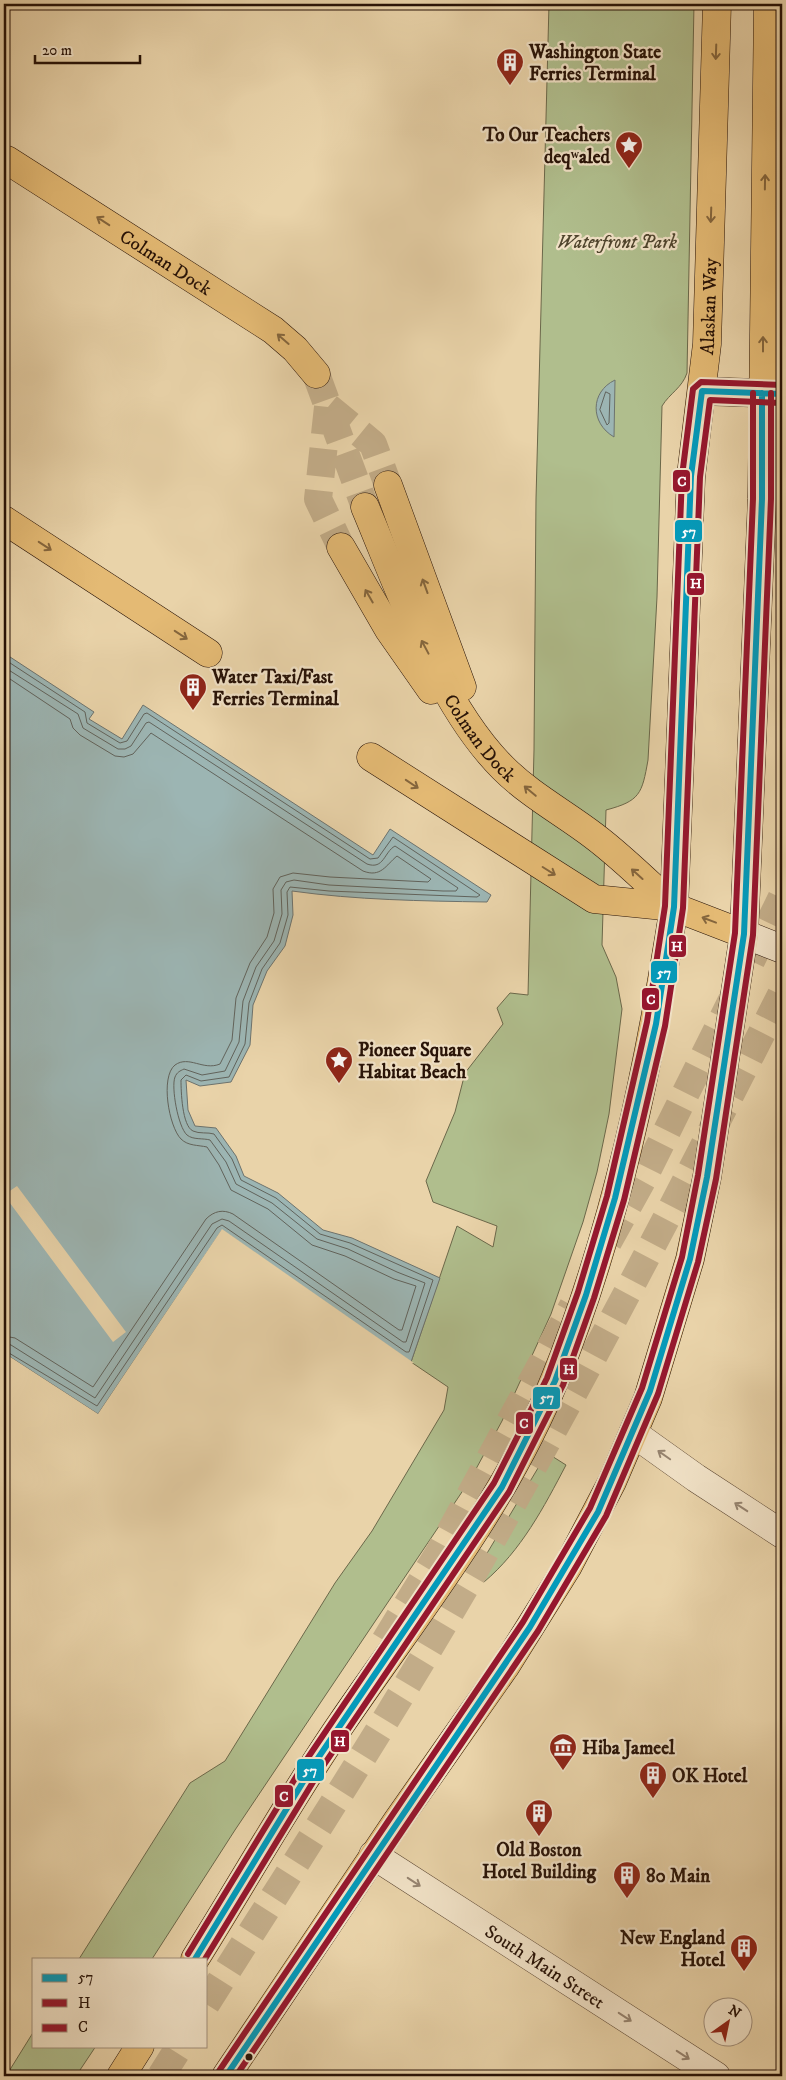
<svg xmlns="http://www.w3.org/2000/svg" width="786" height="2080" font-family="'IM FELL DW Pica',serif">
	<rect width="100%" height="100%" fill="#e9d3a9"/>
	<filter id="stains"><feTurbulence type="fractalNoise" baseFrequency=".004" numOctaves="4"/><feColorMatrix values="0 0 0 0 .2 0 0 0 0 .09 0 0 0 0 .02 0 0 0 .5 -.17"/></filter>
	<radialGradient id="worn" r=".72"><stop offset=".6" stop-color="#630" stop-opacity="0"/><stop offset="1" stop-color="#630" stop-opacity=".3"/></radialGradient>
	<path fill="#b0be8d" stroke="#6b684a" d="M549 4H694L687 373C682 388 670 393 662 406L657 597 648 760C642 794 640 801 606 810L602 945 616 977 622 1009 609 1114 597 1172 583 1222 551 1314 502 1421 470 1480 235 1830 152 1959H79L190 1783 225 1761 335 1583 372 1531 444 1410 448 1387 411 1362 457 1226 493 1247 497 1226 433 1202 426 1181 455 1112 465 1073 503 1024 497 1008 510 993 528 995 534 750 536 499Z
		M547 1453 566 1465C544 1507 521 1551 484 1582L474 1575Z
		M34 2031V2046H96L76 2076H6Z"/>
	<path fill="#9cb5b3" stroke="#6d736e" d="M615 380 614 437C590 423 590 392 615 380Z
		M4 653 94 712 89 719 122 739 143 705 373 855 390 829 491 895 487 902C422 901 356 900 292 891L293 915 285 946 267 971 253 1005 250 1045 231 1082 200 1086 186 1080 188 1110 195 1126 216 1128 236 1156 244 1176 278 1193 323 1230 352 1238 440 1278 411 1362 222 1230 98 1414 4 1353Z"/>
	<path fill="#e9d3a9" d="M17 1186 126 1332 113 1342 4 1195Z
		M222 1229 414 1363 410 1364 222 1233 99 1417 4 1356V1353L98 1414Z"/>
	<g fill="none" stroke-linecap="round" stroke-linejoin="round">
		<path stroke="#61635c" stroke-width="1" d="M606 392 610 394 609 423 607 425 600 410Z
			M4 659 85 712 87 723 120 743 127 741 144 714 147 713 370 859 378 858 393 837 480 895 477 897 329 891 290 887 287 892 288 915 280 943 262 969 249 1003 245 1044 229 1077 201 1081 186 1075 181 1080C181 1091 182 1126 193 1131 199 1134 208 1132 214 1134L232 1159 241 1180 276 1198 320 1234 350 1243 433 1280 409 1352H406L222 1225 217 1228 97 1406 4 1350
			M4 667 78 714 83 728 118 749H125L131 746 146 723 149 722 367 864C384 870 384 852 395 846L458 888 456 891H443L329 885 294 880 286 882 281 890 282 914 274 941 256 967 243 1001 239 1042 225 1071 202 1075 184 1069C180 1071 177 1072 175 1077 171 1087 178 1127 187 1135 193 1140 203 1138 210 1140L226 1162 236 1184 272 1203 317 1239 348 1249 397 1272 425 1283 406 1342H403L229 1221 222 1219 212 1224 95 1398 11 1345 4 1343
			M4 675 70 719 73 728 80 735 115 756 124 757 133 754 151 733 363 871C381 878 386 865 397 856L431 879 428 882 330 877 293 873 280 877 273 889 274 913 267 937 250 963 236 998 232 1040 220 1064C203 1071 189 1055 175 1065 160 1077 169 1127 181 1139 188 1146 198 1145 207 1147L219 1165 231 1190 268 1209 312 1245 345 1256 394 1279 416 1286 402 1330H399L233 1214C223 1209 214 1211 206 1219L93 1387 15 1338 4 1336"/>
		<path stroke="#c2ac88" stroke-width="28" stroke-dasharray="28 14" stroke-linecap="butt" d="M316 374 365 507
			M328 407 318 499 341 547
			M328 407 373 444 388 485"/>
		<path stroke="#c2ac88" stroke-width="28" stroke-dasharray="28 14" stroke-linecap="butt" d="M751 961 782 897
			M608 1242 644 1177 732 1000
			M385 1641 440 1551 573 1306
			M206 2004C299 1857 394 1712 480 1561 586 1375 685 1185 782 993
			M161 2076 180 2046"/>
		<g stroke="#57422f" stroke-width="29">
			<path id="minor" d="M633 1433 696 1478 782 1534"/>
		</g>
		<g stroke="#57422f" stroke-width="29">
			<g id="tertiary">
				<path d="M702 391 782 394"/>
				<path id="s1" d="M373 1855 716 2076"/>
			</g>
		</g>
		<g stroke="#261106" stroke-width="29">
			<path id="secondary" d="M744 934 782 949"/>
		</g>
		<g stroke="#261106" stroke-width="29">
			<g id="primary">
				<path id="s2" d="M674 907 691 476 707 344 717 4"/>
				<path d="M744 934 762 499 768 4"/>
			</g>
		</g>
		<g stroke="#261106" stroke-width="29">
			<g id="trunk">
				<path id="s3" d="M7 160 273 330 295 349 316 374"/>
				<path d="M388 485 462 687"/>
				<path id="s4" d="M365 507C400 590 439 704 503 768 530 795 564 813 594 836 622 857 648 883 674 907"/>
				<path d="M4 520 208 653"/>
				<path d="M341 547 389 630 431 690"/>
				<path d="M195 1959C244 1881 289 1800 341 1724 416 1614 505 1504 555 1379 616 1228 649 1067 674 907"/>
				<path d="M121 2076 140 2046"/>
				<path d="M226 2076 397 1821 505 1667 568 1566 612 1482 648 1398 690 1259 707 1177 744 934 674 907 594 899 371 757"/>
			</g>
		</g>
		<use href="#minor" stroke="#f1e2c7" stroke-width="28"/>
		<use href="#tertiary" stroke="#f1e2c7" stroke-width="28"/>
		<use href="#secondary" stroke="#f1e2c7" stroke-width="28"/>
		<use href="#primary" stroke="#e4ba74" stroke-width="28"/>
		<use href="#trunk" stroke="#e4ba74" stroke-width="28"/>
		<g stroke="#f1e2c7" stroke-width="10">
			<path id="bus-1" d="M195 1959 314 1764 502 1487 555 1381 586 1295 615 1198 656 1024 674 907 691 476 702 391 782 394
				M226 2076 530 1627 598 1512 650 1391 690 1259 707 1177 744 934 762 499V393"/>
		</g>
		<g stroke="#f1e2c7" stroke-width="10">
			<path id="bus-2" d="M205 1959 321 1769 509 1492 563 1385 594 1298 624 1200 665 1026 683 908 700 477 710 400 782 403
				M236 2076 538 1631 606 1516 658 1394 698 1262 716 1179 753 935 771 499V393"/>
		</g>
		<g stroke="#f1e2c7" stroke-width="10">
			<path id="bus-3" d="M188 1954 307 1759 494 1483 547 1378 578 1292 607 1196 647 1022 665 906 682 476 693 389 701 382 782 385
				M219 2071 523 1622 590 1508 642 1388 682 1257 698 1175 735 933 753 499V393"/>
		</g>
		<use href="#bus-1" stroke="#049aba" stroke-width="6"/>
		<use href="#bus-2" stroke="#96172e" stroke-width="6"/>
		<use href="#bus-3" stroke="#96172e" stroke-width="6"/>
	</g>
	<defs><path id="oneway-shaft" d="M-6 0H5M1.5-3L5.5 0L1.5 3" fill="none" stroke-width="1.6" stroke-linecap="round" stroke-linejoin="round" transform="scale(1.25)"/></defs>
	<g stroke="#85663d">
		<use href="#oneway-shaft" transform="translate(716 52) rotate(92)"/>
		<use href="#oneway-shaft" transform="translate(765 182) rotate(-89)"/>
		<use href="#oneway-shaft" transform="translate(711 215) rotate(92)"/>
		<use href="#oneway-shaft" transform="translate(103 221) rotate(-147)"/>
		<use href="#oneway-shaft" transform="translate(283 339) rotate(-139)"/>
		<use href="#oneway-shaft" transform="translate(763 344) rotate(-90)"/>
		<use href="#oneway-shaft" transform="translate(45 546) rotate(33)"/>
		<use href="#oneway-shaft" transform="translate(425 586) rotate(-110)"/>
		<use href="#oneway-shaft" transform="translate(369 596) rotate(-120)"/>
		<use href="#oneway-shaft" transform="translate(181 635) rotate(33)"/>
		<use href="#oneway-shaft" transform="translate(425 647) rotate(-118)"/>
		<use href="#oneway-shaft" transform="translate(412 784) rotate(34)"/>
		<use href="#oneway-shaft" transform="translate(530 791) rotate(-140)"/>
		<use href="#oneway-shaft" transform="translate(549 871) rotate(32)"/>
		<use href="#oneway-shaft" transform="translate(637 874) rotate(-138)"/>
		<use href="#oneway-shaft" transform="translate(709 920) rotate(-159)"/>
	</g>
	<g stroke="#968470">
		<use href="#oneway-shaft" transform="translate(664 1455) rotate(-145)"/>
		<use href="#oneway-shaft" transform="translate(741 1507) rotate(-147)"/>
		<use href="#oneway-shaft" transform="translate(414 1882) rotate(33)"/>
		<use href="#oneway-shaft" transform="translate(625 2017) rotate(33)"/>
		<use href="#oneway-shaft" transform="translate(683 2055) rotate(33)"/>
	</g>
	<defs>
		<g id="building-pin" transform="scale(1.4375)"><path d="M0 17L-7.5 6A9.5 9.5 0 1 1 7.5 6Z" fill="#8f2418" stroke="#f1e2c7"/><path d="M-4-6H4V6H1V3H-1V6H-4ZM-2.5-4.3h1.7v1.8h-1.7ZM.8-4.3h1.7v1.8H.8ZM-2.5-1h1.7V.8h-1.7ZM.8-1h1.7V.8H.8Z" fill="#fff"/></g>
		<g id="sight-pin" transform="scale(1.4375)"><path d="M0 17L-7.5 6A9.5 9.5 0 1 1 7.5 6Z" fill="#8f2418" stroke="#f1e2c7"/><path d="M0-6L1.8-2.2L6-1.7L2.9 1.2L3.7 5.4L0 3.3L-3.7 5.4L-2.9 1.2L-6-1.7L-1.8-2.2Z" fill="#fff"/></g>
		<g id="museum-pin" transform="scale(1.4375)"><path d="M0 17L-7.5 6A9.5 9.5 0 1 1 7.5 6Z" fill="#8f2418" stroke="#f1e2c7"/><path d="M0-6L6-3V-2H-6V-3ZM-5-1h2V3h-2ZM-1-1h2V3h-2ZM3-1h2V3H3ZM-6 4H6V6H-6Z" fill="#fff"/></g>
	</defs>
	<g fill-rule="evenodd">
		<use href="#building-pin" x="510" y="62"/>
		<use href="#sight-pin" x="629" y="145"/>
		<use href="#building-pin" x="193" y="687"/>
		<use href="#sight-pin" x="339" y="1060"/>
		<use href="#museum-pin" x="563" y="1747"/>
		<use href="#building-pin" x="653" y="1775"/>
		<use href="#building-pin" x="539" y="1813"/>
		<use href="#building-pin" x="627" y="1875"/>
		<use href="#building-pin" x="744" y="1948"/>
	</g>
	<circle fill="#261106" stroke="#f1e2c7" stroke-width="2" cx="249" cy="2057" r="4.5"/>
	<g text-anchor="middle" stroke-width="4.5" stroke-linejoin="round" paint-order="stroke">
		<g font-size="19" font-weight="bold" fill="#261106" stroke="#f1e2c7" text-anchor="start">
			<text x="529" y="58">Washington State<tspan x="529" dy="22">Ferries Terminal</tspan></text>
			<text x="610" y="141" text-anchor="end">To Our Teachers<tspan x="610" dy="22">deqʷaled</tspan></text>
			<text x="212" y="683">Water Taxi/Fast<tspan x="212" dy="22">Ferries Terminal</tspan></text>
			<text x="358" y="1056">Pioneer Square<tspan x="358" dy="22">Habitat Beach</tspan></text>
			<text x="582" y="1754">Hiba Jameel</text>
			<text x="672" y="1782">OK Hotel</text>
			<text x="539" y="1856" text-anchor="middle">Old Boston<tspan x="539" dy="22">Hotel Building</tspan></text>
			<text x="646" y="1882">80 Main</text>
			<text x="725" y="1944" text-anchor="end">New England<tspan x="725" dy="22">Hotel</tspan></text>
		</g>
		<g font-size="19" font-style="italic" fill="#4f452e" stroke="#f1e2c7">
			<text x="617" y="248">Waterfront Park</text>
		</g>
		<g font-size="19" fill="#261106" stroke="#f1e2c7">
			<text dy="7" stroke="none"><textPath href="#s3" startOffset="189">Colman Dock</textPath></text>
			<text dy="7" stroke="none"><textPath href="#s2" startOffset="602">Alaskan Way</textPath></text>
			<text dy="7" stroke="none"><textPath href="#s4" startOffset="259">Colman Dock</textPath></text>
			<text dy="7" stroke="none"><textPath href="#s1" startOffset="205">South Main Street</textPath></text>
		</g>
	</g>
	<g stroke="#f1e2c7" stroke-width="2">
		<rect x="672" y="469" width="19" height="24" rx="5" fill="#96172e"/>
		<rect x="674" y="519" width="29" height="24" rx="5" fill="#049aba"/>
		<rect x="686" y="572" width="19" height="24" rx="5" fill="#96172e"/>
		<rect x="668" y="934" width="19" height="24" rx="5" fill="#96172e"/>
		<rect x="650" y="960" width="28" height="24" rx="5" fill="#049aba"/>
		<rect x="641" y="987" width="19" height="24" rx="5" fill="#96172e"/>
		<rect x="559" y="1357" width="19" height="24" rx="5" fill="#96172e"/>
		<rect x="532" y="1386" width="29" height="24" rx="5" fill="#049aba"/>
		<rect x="515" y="1411" width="19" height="24" rx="5" fill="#96172e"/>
		<rect x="330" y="1729" width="20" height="24" rx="5" fill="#96172e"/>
		<rect x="296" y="1758" width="29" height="24" rx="5" fill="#049aba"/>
		<rect x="274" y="1784" width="20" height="24" rx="5" fill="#96172e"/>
	</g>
	<g font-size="14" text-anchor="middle" font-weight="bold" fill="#fff">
		<text x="682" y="486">C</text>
		<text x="689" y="536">57</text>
		<text x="696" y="588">H</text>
		<text x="677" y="951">H</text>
		<text x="664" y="977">57</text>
		<text x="651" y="1004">C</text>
		<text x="569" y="1374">H</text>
		<text x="547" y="1402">57</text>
		<text x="524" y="1428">C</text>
		<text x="340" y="1746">H</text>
		<text x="310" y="1775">57</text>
		<text x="284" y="1801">C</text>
	</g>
	<rect width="786" height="2080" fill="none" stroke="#e9d3a9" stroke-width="20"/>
	<rect x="5" y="5" width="776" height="2070" fill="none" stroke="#261106" stroke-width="2.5"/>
	<rect x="10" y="10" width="766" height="2060" fill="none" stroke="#261106"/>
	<rect x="32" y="1958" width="175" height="90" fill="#f1e2c7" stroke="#a08e7a"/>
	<rect x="42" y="1974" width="25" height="8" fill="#049aba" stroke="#a08e7a"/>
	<text x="78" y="1982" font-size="15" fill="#261106">57</text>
	<rect x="42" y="1999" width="25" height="8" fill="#96172e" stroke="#a08e7a"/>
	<text x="78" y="2008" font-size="15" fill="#261106">H</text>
	<rect x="42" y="2024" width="25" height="8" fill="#96172e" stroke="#a08e7a"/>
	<text x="78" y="2032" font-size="15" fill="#261106">C</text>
	<g transform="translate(728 2022) rotate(33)"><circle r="24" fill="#f1e2c7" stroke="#a08e7a"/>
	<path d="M0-4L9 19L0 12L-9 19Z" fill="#8f2418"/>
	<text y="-8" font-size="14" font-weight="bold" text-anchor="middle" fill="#261106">N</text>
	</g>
	<path d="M35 55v8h105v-8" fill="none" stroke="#261106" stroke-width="2.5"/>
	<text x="42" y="55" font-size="15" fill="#261106" stroke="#f1e2c7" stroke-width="4" paint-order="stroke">20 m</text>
	<rect width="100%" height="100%" filter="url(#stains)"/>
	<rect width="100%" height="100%" fill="url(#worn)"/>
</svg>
